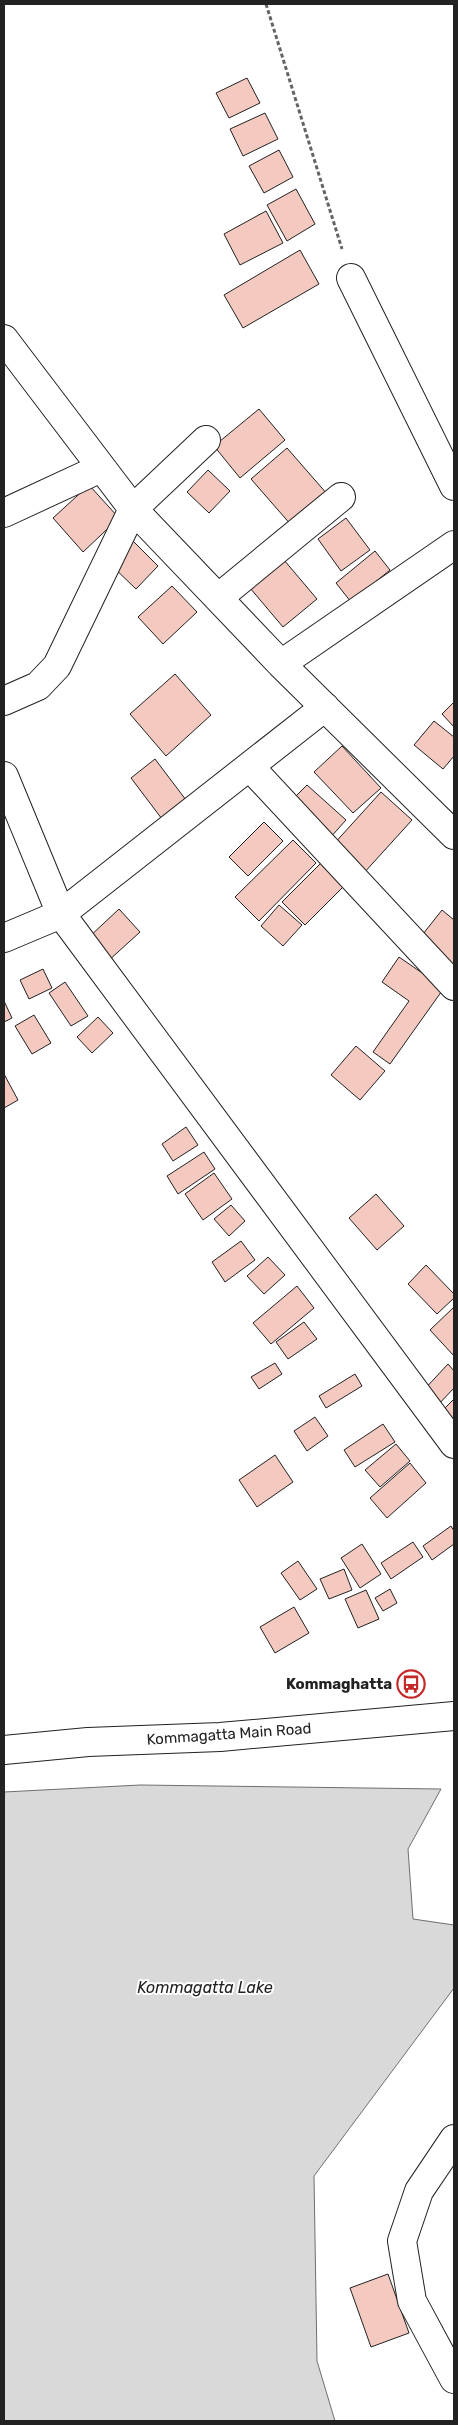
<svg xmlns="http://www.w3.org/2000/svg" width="458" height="2425" font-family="Rubik,sans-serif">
	<rect width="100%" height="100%" fill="#fff"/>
	<path fill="#d9d9d9" stroke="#6f6f6f" d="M140 1785 441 1789 408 1849 413 1919 454 1925V1988L314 2176 317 2361 335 2421H4V1792Z"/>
	<path fill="#f3c9c0" stroke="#222" d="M247 78 260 103 229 118 216 93Z
		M265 113 278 139 243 156 230 129Z
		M279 150 293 177 264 193 249 166Z
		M296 189 315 224 287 241 267 205Z
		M266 211 283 243 240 265 224 234Z
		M300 250 319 284 243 328 224 295Z
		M259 409 285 440 240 478 214 446Z
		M287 448 328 495 292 526 251 479Z
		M208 470 230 491 209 513 187 492Z
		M89 485 119 518 83 552 53 518Z
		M346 518 370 550 341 571 318 539Z
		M133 541 158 566 136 589 110 564Z
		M375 551 390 570 351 602 336 583Z
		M284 560 317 599 283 627 250 588Z
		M172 586 197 612 163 644 138 617Z
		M175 674 211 715 166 756 130 714Z
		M454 702V727L442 714Z
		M434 721 454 737V756L443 769 414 745Z
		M342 746 381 788 353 813 314 772Z
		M155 759 186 800 162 819 131 778Z
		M307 785 346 820 329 839 289 803Z
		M381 792 412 820 363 874 332 846Z
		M264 822 283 841 248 876 229 857Z
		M293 840 316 863 259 921 235 897Z
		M325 859 348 882 305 925 282 902Z
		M279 905 302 925 283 946 261 926Z
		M119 909 140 932 107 962 87 939Z
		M442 910 454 920V968L419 939Z
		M399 957 444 988 390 1064 373 1052 409 1001 382 982Z
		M43 969 52 988 29 999 20 980Z
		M65 982 88 1016 71 1026 49 993Z
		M4 1001 12 1018 4 1022Z
		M34 1015 51 1043 32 1054 15 1026Z
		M98 1017 113 1033 92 1053 77 1037Z
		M356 1046 385 1071 360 1100 331 1075Z
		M4 1074 18 1100 4 1108Z
		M186 1127 198 1145 173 1161 162 1144Z
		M204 1152 215 1169 178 1194 167 1176Z
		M214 1173 232 1199 203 1220 185 1194Z
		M376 1194 404 1226 377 1250 349 1218Z
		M231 1205 245 1221 229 1236 214 1219Z
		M241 1241 255 1260 225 1282 212 1262Z
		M268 1257 285 1275 264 1294 247 1276Z
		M426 1265 454 1294V1298L437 1314 408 1284Z
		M297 1286 314 1308 271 1344 253 1323Z
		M454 1307V1356L430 1330Z
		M304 1322 317 1339 288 1359 276 1342Z
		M275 1363 282 1374 259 1389 251 1377Z
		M448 1364 454 1371V1388L436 1407 421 1393Z
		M355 1374 362 1386 326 1408 319 1396Z
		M454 1399V1425L437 1416Z
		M315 1417 328 1436 307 1451 294 1431Z
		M383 1424 395 1442 355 1467 344 1450Z
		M396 1444 410 1461 380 1487 365 1470Z
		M275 1455 293 1482 257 1507 239 1480Z
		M410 1463 426 1483 387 1518 370 1498Z
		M451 1526 454 1531V1544L432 1560 423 1546Z
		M413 1542 423 1557 391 1579 381 1563Z
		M362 1544 381 1574 360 1588 341 1558Z
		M298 1561 317 1589 300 1600 281 1573Z
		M344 1569 352 1590 329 1599 320 1579Z
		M390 1589 397 1603 383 1611 375 1598Z
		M366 1590 379 1619 358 1628 345 1599Z
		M294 1607 309 1633 275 1653 260 1627Z
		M388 2274 409 2333 371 2347 350 2288Z"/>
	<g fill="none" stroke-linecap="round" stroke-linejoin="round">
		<g stroke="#222" stroke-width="30">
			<path id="minor" d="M351 278 454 486
				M4 339 133 509 281 664 454 835
				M4 513 101 468
				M218 598 341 497
				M281 664 454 545
				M4 701 38 686 57 666 133 509 206 440
				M250 767 454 986
				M4 776 61 914 454 1444
				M4 938 61 914 325 707
				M454 2139 419 2191 402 2241 412 2301 454 2379"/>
		</g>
		<g stroke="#222" stroke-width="30">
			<path id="secondary" d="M4 1750 88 1742 220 1737 454 1716"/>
		</g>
		<path stroke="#646464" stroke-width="3" stroke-dasharray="4 2.5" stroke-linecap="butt" d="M266 4 342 249"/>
		<use href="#minor" stroke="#fff" stroke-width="28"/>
		<use href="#secondary" stroke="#fff" stroke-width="28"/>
	</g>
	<defs>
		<g id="bus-ring" transform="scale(1.4375)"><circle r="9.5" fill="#fff" stroke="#c62828" stroke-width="1.5"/><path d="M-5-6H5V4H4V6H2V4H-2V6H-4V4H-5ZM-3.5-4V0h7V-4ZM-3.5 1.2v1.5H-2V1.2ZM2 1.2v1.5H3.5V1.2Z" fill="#c62828"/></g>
	</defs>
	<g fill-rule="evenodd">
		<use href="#bus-ring" x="411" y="1684"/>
	</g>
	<g text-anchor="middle" stroke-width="4" stroke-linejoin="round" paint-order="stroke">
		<g font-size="15" font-weight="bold" fill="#222" stroke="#fff" text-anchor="end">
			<text x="392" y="1689">Kommaghatta</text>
		</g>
		<g font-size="15" fill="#222" stroke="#fff">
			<text transform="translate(229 1734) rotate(-4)" y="5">Kommagatta Main Road</text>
		</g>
		<g font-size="16" font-style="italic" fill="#222" stroke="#fff">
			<text x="205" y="1993">Kommagatta Lake</text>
		</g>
	</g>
	<rect width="458" height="2425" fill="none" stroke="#222222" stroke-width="10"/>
</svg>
